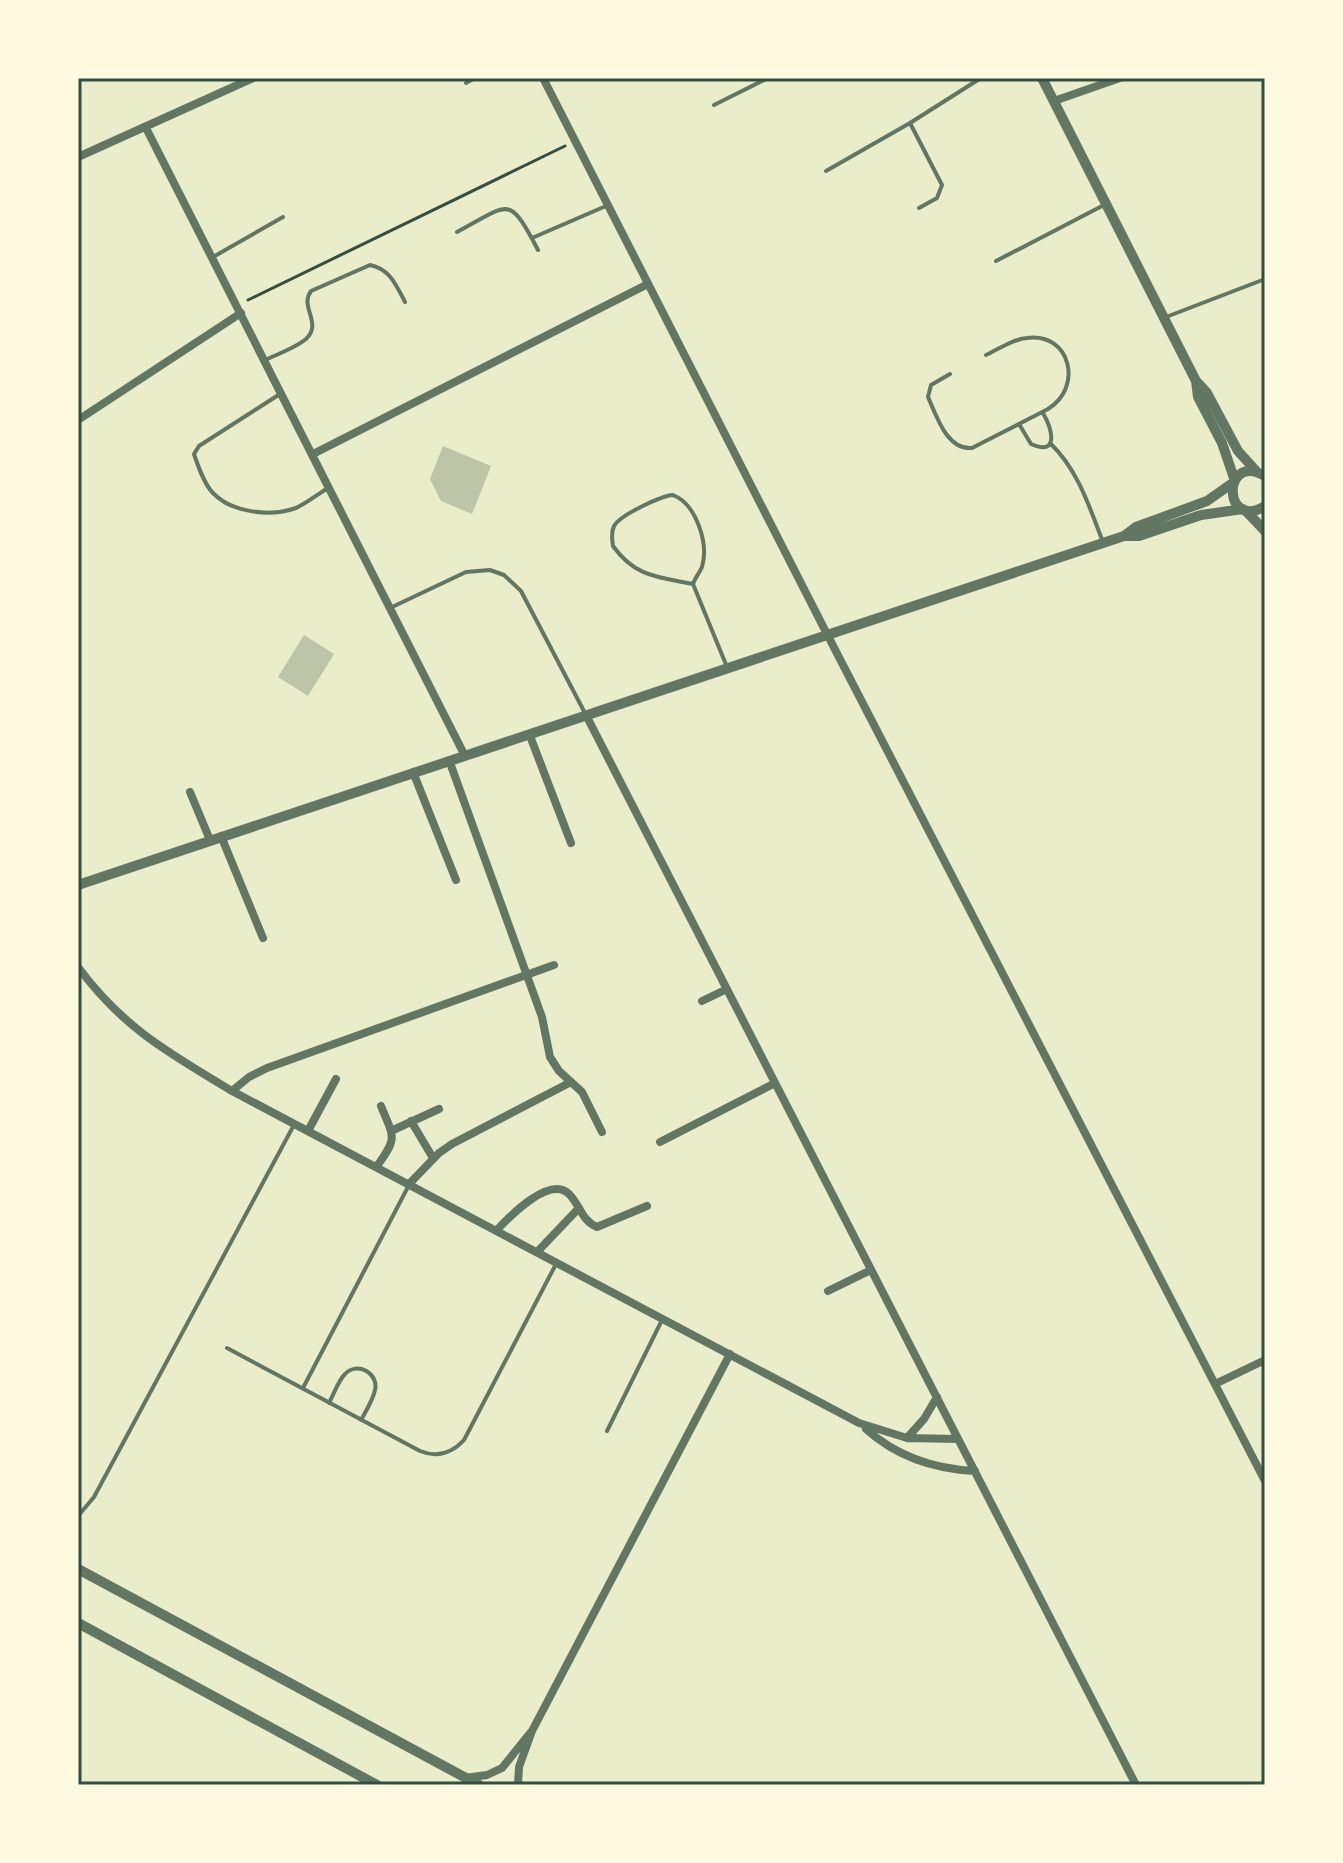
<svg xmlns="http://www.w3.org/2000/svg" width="1343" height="1863" font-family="'DM Sans',sans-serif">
	<rect width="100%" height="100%" fill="#e9edc9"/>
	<path fill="#bcc5a7" d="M443 446 491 466 472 514 441 501 430 479Z
		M304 635 334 654 308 696 278 677Z"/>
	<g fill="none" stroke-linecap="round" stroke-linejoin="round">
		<path stroke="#344e41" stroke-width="3" d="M248 300 565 146"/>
		<path stroke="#617663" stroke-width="4" d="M466 83 475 78
			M714 105 768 78
			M910 123 942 185 937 198 919 208
			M826 171 910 123 981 78
			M457 232C510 204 508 193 538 250
			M532 238 606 206
			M213 257 283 217
			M996 261 1104 205
			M1166 317 1265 279
			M265 360C278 354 295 348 306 339 323 323 299 307 311 291L370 265C390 269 396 285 405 302
			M950 374 931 385 928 397C937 417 947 450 972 448L1048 409C1084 387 1070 332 1027 338 1013 339 999 349 986 355
			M280 394 199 446 194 454C198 466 204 484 213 493 232 513 271 517 296 508 307 503 318 494 328 488
			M1019 424 1031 444C1061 457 1051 427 1043 413
			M1050 443C1078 470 1089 506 1103 542
			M673 495C696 504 709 543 702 567 700 572 695 578 693 584 658 577 635 577 613 546 612 540 611 532 614 526 620 515 661 496 673 495Z
			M693 584 727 667
			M390 608 466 572 490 570 504 575 521 591 586 715
			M227 1348 420 1451C437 1458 451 1454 464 1440L556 1264
			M303 1388 409 1185
			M329 1403C334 1394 338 1381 345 1374 357 1361 379 1373 375 1390 373 1400 366 1411 361 1420
			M607 1431 662 1320
			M78 1516 94 1497 295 1123"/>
		<path stroke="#617663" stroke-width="8" d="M543 78 828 636 1265 1481
			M1054 101 1120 78
			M146 128 464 754
			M78 157 253 78
			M78 420 241 313
			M313 454 648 284
			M587 717 1136 1785
			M530 736 571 843
			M449 760 542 1017 550 1057 559 1071 582 1092 602 1132
			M413 772 456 880
			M190 792 210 840
			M221 836 263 938
			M78 967C123 1028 169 1053 232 1091L859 1423 907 1438 958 1439
			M702 1001 727 989
			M232 1091 249 1077 267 1068 554 965
			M411 1121 433 1158
			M309 1129 336 1079
			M391 1131 439 1109
			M660 1142 775 1083
			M377 1166C398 1137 394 1138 381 1106
			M410 1183 439 1153 452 1144 571 1082
			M497 1230C510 1216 550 1175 569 1194 580 1205 582 1221 597 1227L647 1206
			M538 1251 579 1208
			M828 1291 871 1270
			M1215 1384 1265 1360
			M866 1429C896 1456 934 1469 975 1471
			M907 1438 924 1419 937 1397
			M465 1778 487 1775 502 1768 531 1732
			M518 1785 519 1767 532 1731 730 1354"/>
		<path stroke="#617663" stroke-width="10" d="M1042 78 1196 381 1207 393 1238 451 1257 472
			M1196 381 1198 397 1222 443 1235 481
			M1265 476C1221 451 1223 532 1265 506
			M1245 510 1265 531
			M1124 536 1136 527 1207 501 1234 482
			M78 885 1124 536H1139L1201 515 1243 509
			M78 1569 479 1785
			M78 1623 377 1785"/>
	</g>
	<rect width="1343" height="1863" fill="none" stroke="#fefae0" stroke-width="160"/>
	<rect x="80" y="80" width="1183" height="1703" fill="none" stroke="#344e41" stroke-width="3"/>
</svg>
